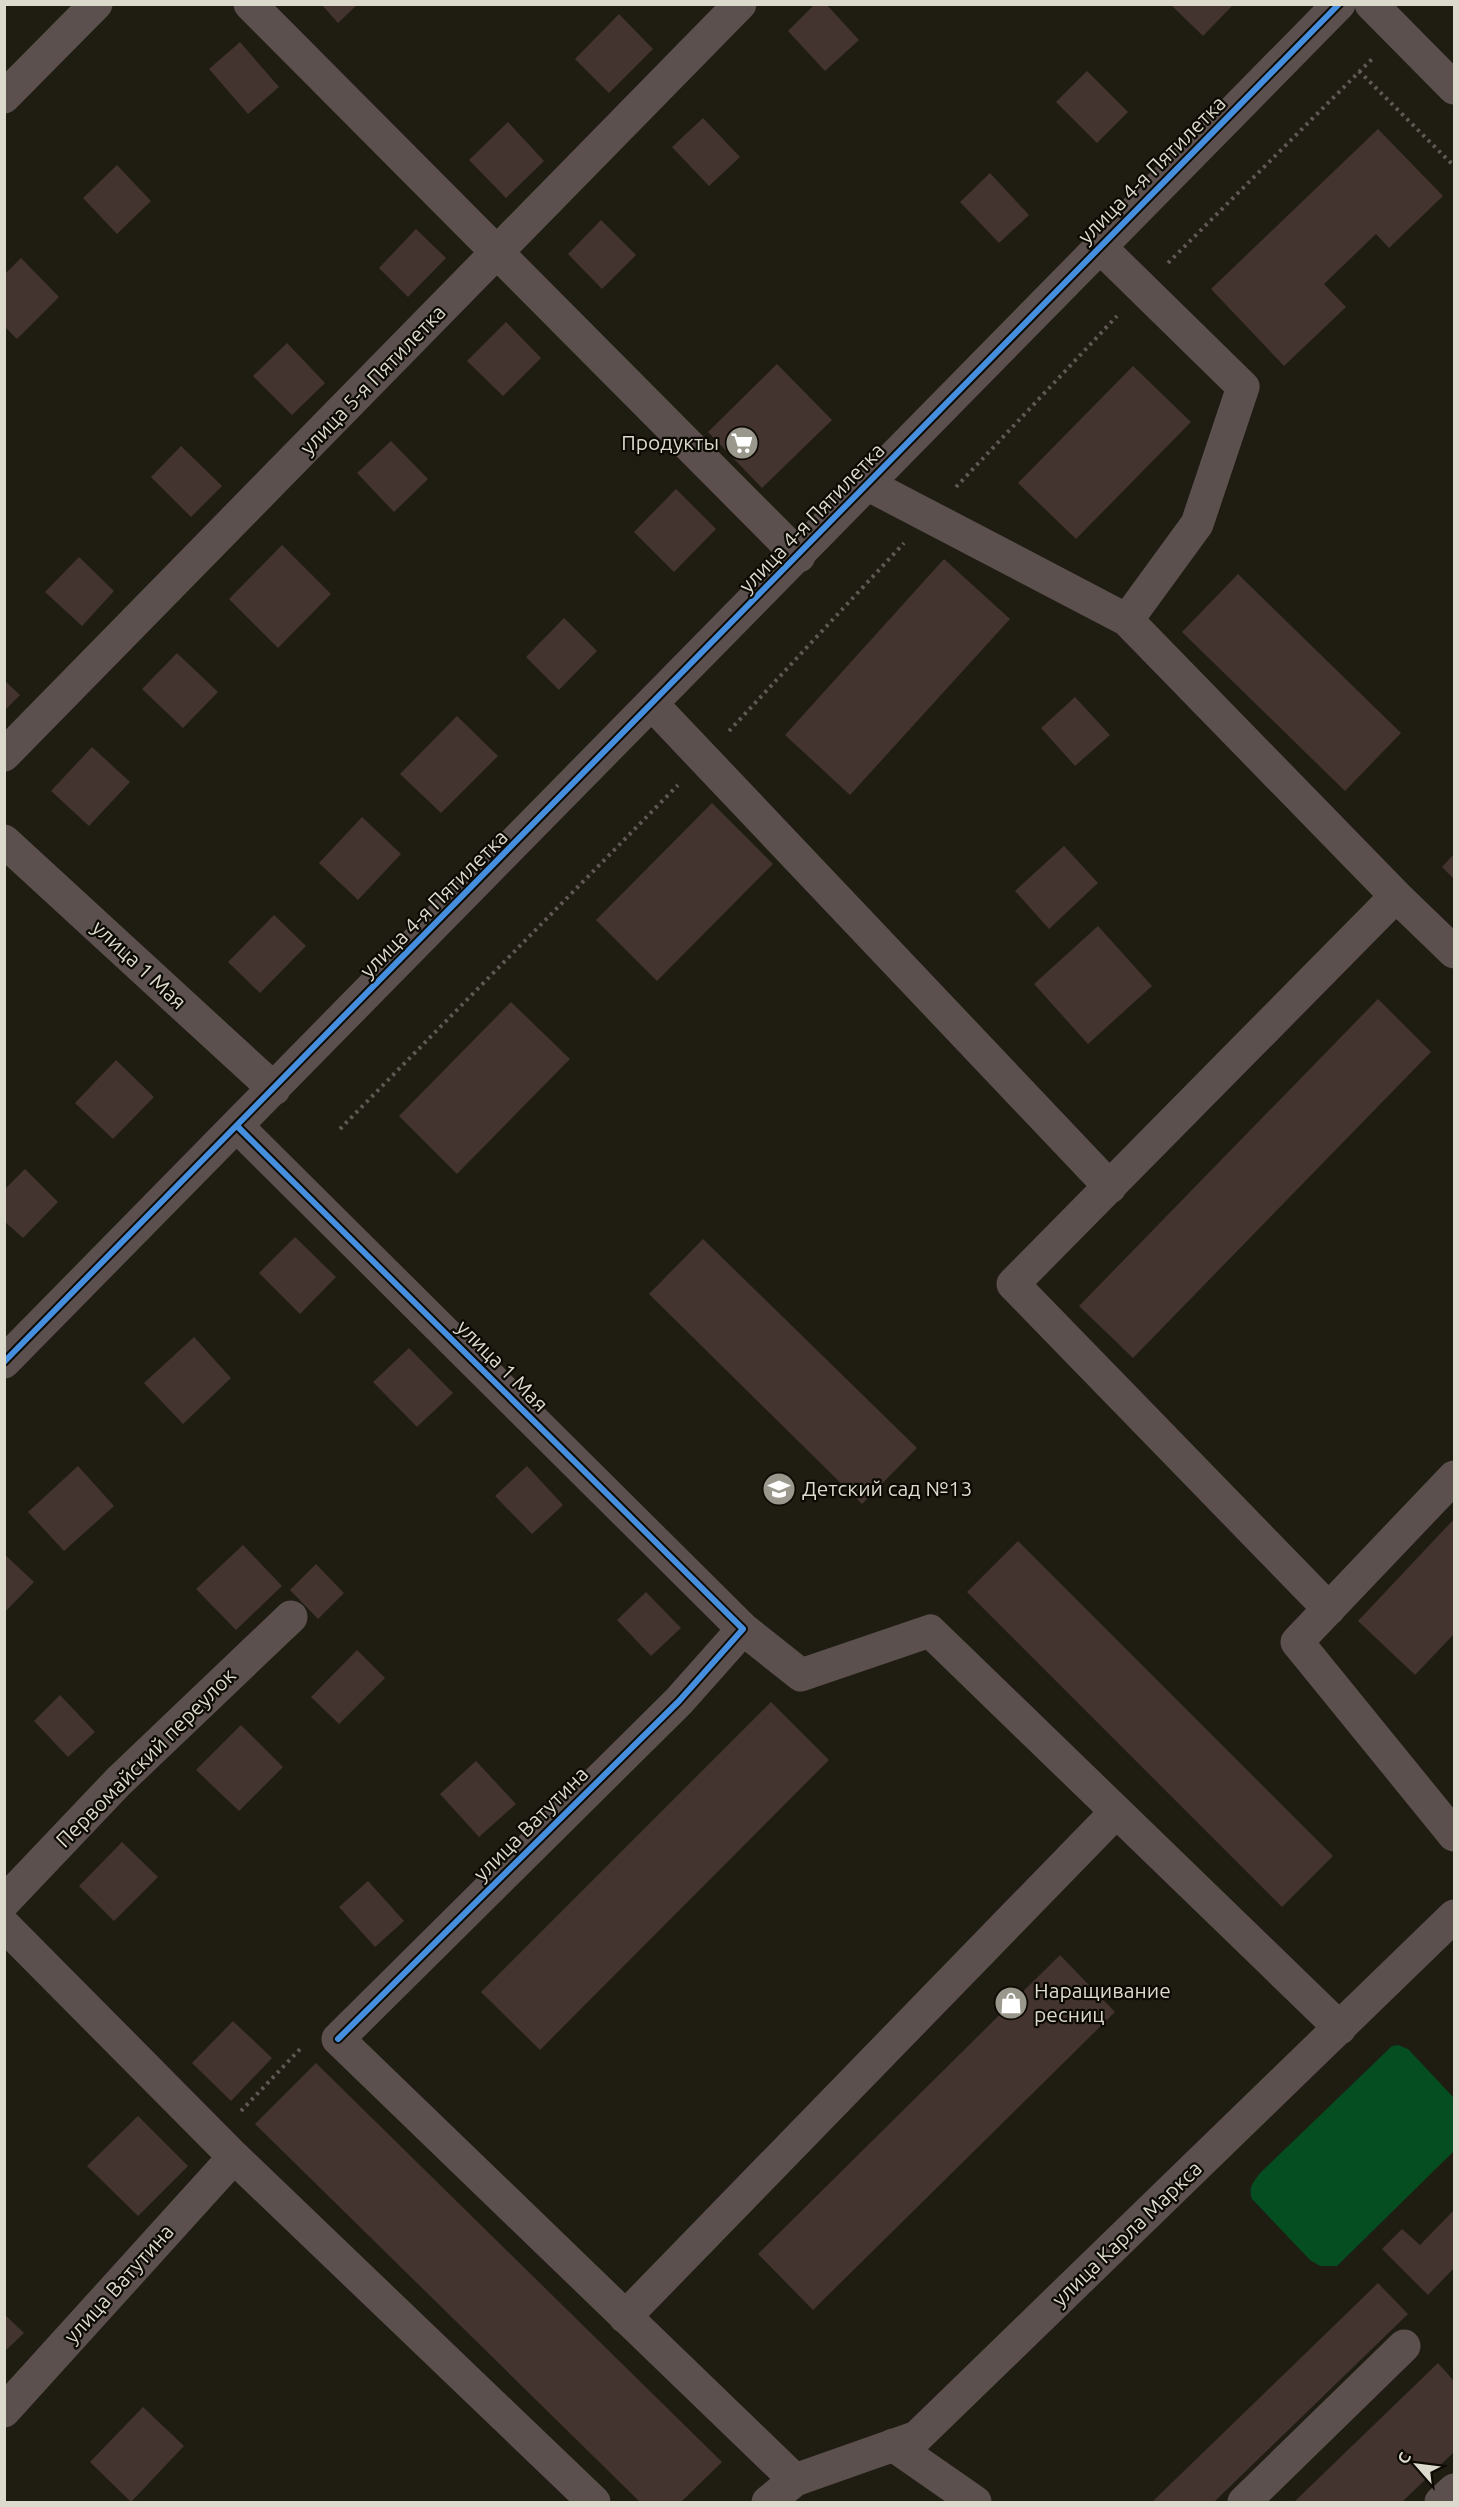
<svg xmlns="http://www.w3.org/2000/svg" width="1459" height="2507" font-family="Ubuntu,sans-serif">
	<rect width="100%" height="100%" fill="#1f1c12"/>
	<path fill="#044e21" d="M1398 2045 1408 2049 1454 2098V2151L1337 2266H1320L1310 2260 1252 2199C1248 2187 1253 2183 1260 2173L1392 2046Z"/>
	<path fill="#44342f" d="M321 4H358L338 23Z
		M815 4H826L859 40 825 71 788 31Z
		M1170 4H1234L1203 36Z
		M619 14 653 49 609 93 575 59Z
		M240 42 279 87 248 114 209 69Z
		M1087 71 1128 112 1097 143 1056 102Z
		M703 118 740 157 709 186 672 147Z
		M508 122 544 161 506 198 469 160Z
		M1378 129 1443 196 1389 248 1376 234 1324 284 1346 307 1284 366 1211 289Z
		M117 165 151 201 117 234 83 198Z
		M990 173 1029 215 999 243 960 202Z
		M601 220 636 255 602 289 568 254Z
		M416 229 446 258 408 297 379 268Z
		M21 258 59 297 17 339 4 326V275Z
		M506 322 541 358 503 396 467 361Z
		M287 343 325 383 292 415 253 376Z
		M777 364 832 420 762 488 708 432Z
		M1133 366 1191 422 1076 539 1018 483Z
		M391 441 428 479 394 512 357 473Z
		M181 446 222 486 191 517 151 477Z
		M676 489 716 529 674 572 634 532Z
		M282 545 331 594 278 648 229 599Z
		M79 557 114 591 82 626 45 592Z
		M944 559 1010 619 850 795 785 735Z
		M1238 574 1401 733 1345 791 1182 632Z
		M564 618 597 651 559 690 526 657Z
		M177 653 218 692 183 728 142 689Z
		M4 680 20 695 4 711Z
		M1075 697 1110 735 1075 766 1041 728Z
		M457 716 498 756 441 813 400 774Z
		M92 747 130 782 89 826 51 791Z
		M712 803 773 864 657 981 596 920Z
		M362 817 401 854 358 900 319 863Z
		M1064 846 1098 883 1049 929 1015 891Z
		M1454 854V879L1442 867Z
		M274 915 306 946 260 993 228 962Z
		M1098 926 1152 986 1088 1044 1034 984Z
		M1378 999 1431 1052 1133 1358 1079 1306Z
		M511 1002 570 1059 457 1174 399 1116Z
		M116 1060 154 1097 113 1139 75 1103Z
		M25 1169 58 1202 23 1238 4 1221V1190Z
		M295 1237 336 1277 300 1314 259 1273Z
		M703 1239 917 1448 862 1504 649 1294Z
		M194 1337 231 1378 183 1424 144 1383Z
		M409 1348 453 1393 417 1427 373 1382Z
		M78 1466 114 1506 64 1551 28 1512Z
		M527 1466 563 1505 532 1534 495 1496Z
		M1454 1519V1634L1415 1675 1358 1621Z
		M1018 1541 1333 1856 1282 1907 967 1592Z
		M243 1545 282 1586 236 1630 196 1589Z
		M4 1554 34 1582 6 1611 4 1610Z
		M316 1564 344 1593 318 1619 290 1590Z
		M646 1592 681 1628 651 1656 617 1620Z
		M357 1650 385 1678 339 1724 311 1697Z
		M60 1695 95 1732 68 1757 34 1721Z
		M771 1702 829 1760 540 2050 481 1992Z
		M241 1725 283 1767 239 1811 196 1770Z
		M476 1761 516 1804 479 1837 440 1794Z
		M122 1842 158 1877 114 1921 79 1886Z
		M368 1881 404 1921 375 1947 339 1907Z
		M1060 1955 1115 2012 813 2310 758 2254Z
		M233 2021 272 2058 231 2101 192 2063Z
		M316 2063 722 2462 681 2502H640L255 2124Z
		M138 2116 188 2166 138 2216 87 2166Z
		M1454 2210V2268L1428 2295 1382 2249 1402 2229 1420 2245Z
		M1378 2283 1408 2314 1214 2502H1152Z
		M4 2314 24 2333 4 2352Z
		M1438 2363 1454 2381V2452L1402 2502H1294Z
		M143 2407 184 2446 131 2502 90 2462Z"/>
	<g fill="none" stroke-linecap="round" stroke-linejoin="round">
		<path stroke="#605854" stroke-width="4" stroke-dasharray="3 4.5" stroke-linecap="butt" d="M1359 71 1454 166
			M1168 263 1373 58
			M956 487 1117 316
			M729 731 904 543
			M340 1129 678 785
			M241 2111 302 2047"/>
		<path stroke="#5c504f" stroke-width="33" d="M250 4 799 556
			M1371 4 1454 88
			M4 97 96 4
			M1099 246 1243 387 1197 524 1127 620
			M867 484 1127 620 1396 896 1454 952
			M653 705 1110 1187
			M4 755 740 4
			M4 841 274 1089
			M238 1127 743 1629 801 1675 930 1631 1340 2028
			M4 1362 1339 4
			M1454 1477 1297 1642 1454 1835
			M1329 1609 1013 1284 1396 896
			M743 1629 679 1701 338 2039 795 2480
			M4 1902 118 1782 291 1617
			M4 1925 234 2157 594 2502
			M625 2317 1116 1812
			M4 2411 234 2157
			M893 2445 975 2502
			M768 2502 795 2480 917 2437 1454 1916
			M1244 2502 1404 2346
			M1441 2502 1454 2490"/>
		<g stroke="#0c0a03" stroke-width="10">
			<path id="cycleway" d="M238 1127 743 1629 679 1701 338 2039
				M4 1362 1339 4"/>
		</g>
		<use href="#cycleway" stroke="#468fdf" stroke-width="6"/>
	</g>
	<defs>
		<g id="supermarket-disc" transform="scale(1.725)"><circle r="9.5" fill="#9a988c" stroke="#0c0a03"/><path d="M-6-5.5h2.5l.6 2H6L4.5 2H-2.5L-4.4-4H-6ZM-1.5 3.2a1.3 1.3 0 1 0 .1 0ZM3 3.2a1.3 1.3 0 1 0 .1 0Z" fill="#fff"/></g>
		<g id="school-disc" transform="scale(1.725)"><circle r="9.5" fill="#9a988c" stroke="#0c0a03"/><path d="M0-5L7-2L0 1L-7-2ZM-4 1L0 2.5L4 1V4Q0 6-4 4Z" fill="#fff"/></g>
		<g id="shop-disc" transform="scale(1.725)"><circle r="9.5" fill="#9a988c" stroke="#0c0a03"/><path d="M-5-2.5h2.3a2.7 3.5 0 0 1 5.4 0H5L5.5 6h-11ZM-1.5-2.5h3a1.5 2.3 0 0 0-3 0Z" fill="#fff"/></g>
	</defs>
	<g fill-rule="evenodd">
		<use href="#supermarket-disc" x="742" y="443"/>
		<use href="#school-disc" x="779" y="1489"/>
		<use href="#shop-disc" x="1011" y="2003"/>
	</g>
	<g text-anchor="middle" stroke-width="4.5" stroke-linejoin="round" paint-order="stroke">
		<g font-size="21" fill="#dcdacd" stroke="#0c0a03">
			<text transform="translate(1152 170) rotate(-45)" y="7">улица 4-я Пятилетка</text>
			<text transform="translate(373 380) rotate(-46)" y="7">улица 5-я Пятилетка</text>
			<text transform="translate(812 518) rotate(-46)" y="7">улица 4-я Пятилетка</text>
			<text transform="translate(434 904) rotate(-45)" y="7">улица 4-я Пятилетка</text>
			<text transform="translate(139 965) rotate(43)" y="7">улица 1 Мая</text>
			<text transform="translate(502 1366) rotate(45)" y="7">улица 1 Мая</text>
			<text transform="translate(146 1758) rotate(-45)" y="7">Первомайский переулок</text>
			<text transform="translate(531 1824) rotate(-45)" y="7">улица Ватутина</text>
			<text transform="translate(1127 2234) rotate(-44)" y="7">улица Карла Маркса</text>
			<text transform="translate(119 2284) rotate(-48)" y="7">улица Ватутина</text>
		</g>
		<g font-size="21" fill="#dcdacd" stroke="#0c0a03" text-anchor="start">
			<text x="719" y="450" text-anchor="end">Продукты</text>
			<text x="802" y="1496">Детский сад №13</text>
			<text x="1034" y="1998">Наращивание<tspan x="1034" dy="24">ресниц</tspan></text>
		</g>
	</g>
	<rect width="1459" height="2507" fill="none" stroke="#dcdacd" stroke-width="12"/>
	<g transform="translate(1417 2465) rotate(298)" stroke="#0c0a03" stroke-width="4.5" paint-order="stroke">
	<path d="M0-4.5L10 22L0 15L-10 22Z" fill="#dcdacd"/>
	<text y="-9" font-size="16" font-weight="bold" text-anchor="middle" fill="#dcdacd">С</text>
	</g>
</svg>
